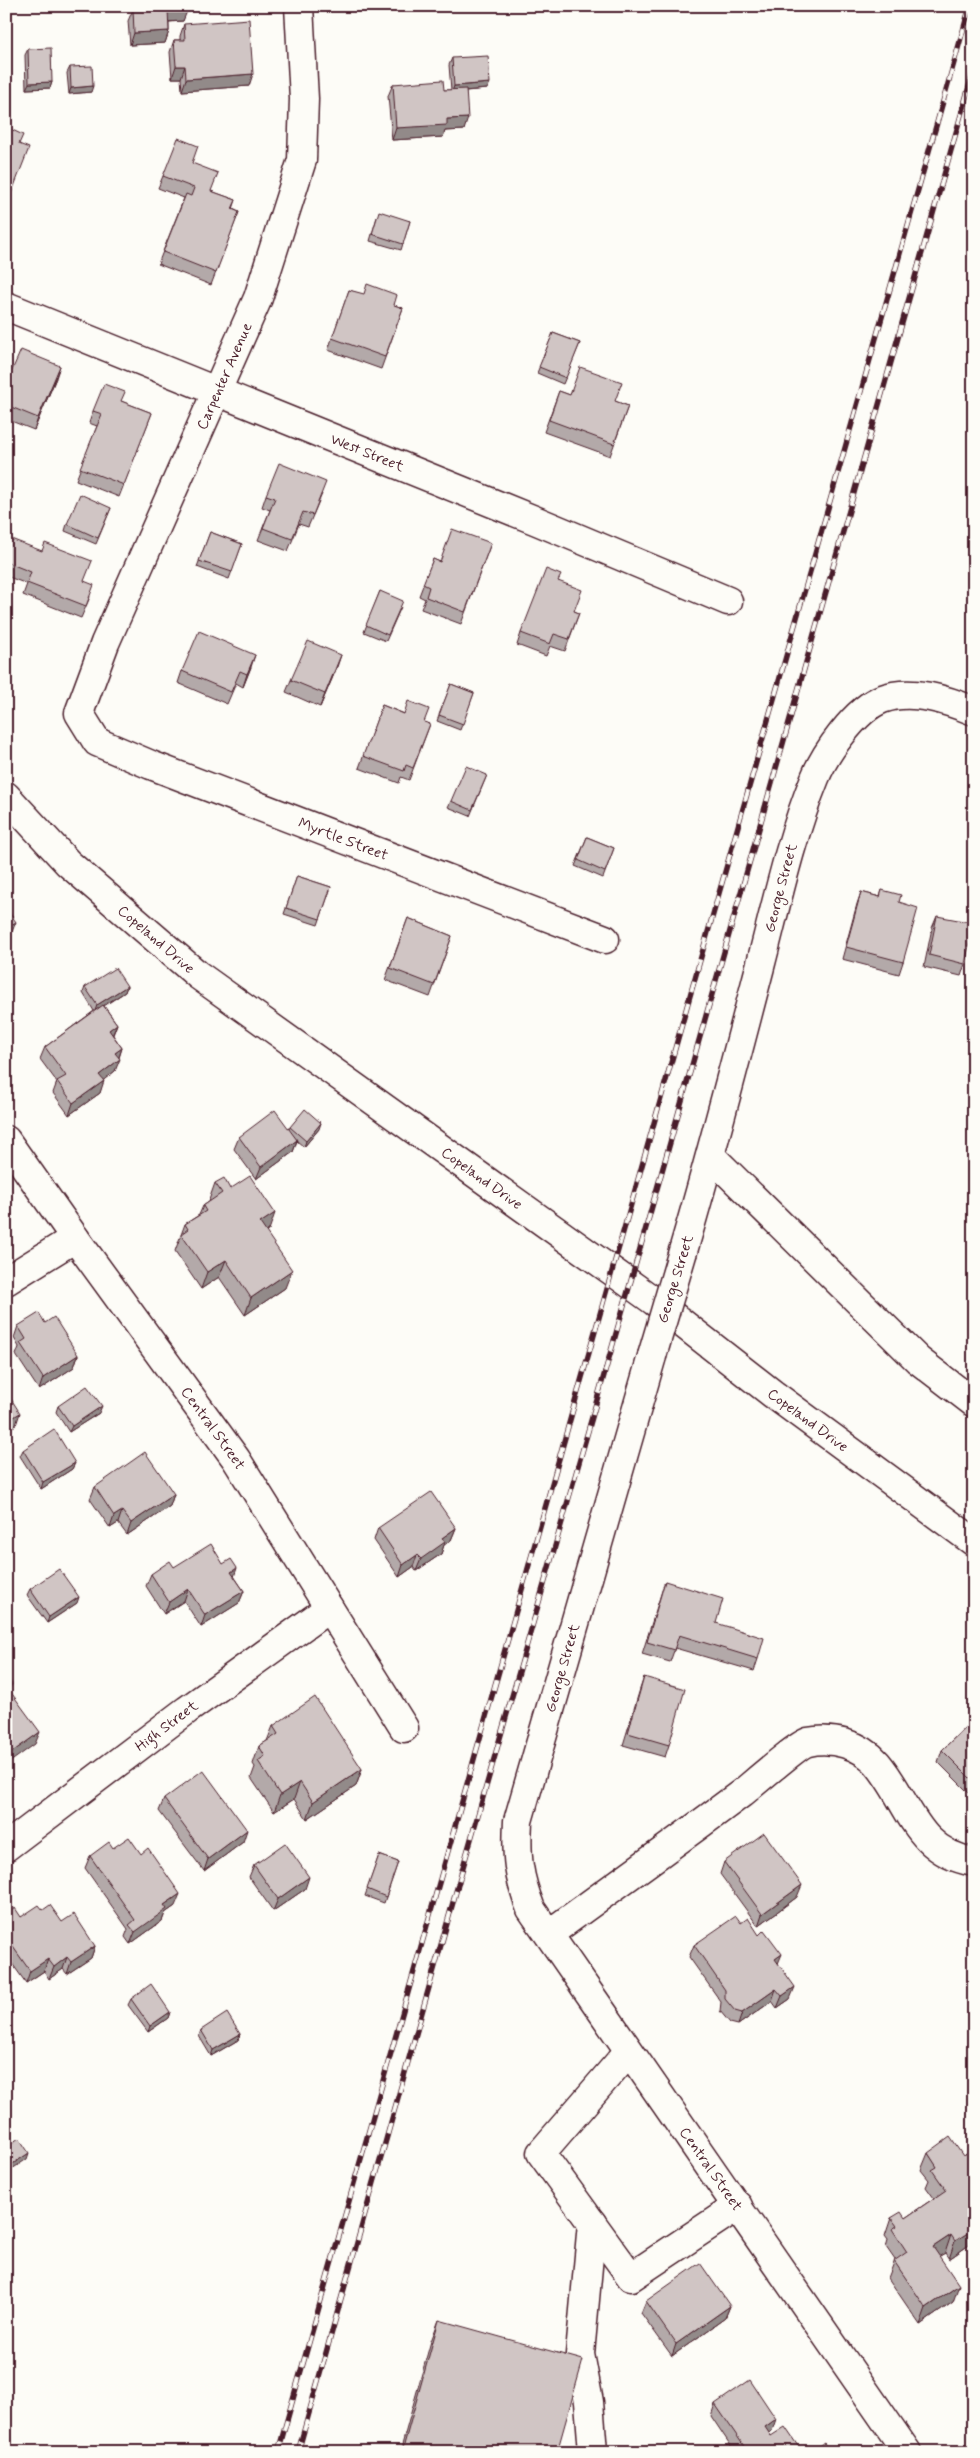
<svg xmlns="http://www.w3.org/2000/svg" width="980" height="2458" font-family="Mynerve,sans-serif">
	<rect width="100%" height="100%" fill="#fdfcf7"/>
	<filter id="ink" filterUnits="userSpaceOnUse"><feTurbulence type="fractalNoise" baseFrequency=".02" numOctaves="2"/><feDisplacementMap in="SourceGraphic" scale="10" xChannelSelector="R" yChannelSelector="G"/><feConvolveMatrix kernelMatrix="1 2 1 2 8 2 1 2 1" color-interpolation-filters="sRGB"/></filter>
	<g filter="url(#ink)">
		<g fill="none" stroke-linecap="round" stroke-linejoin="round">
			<g stroke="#4a1f2b" stroke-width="31">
				<g id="minor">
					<path id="s1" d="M299 6 304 99 302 160 258 298 105 643 79 713 97 742 151 765 605 939"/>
					<path id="s2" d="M6 306 537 521 728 601"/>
					<path id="s3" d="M6 1140 75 1238 236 1459 404 1728"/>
					<path d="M711 1156 918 1360 974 1403"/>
					<path id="s4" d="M683 1251C711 1156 736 1059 761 963 777 901 791 837 815 778 825 753 856 709 882 699 911 688 947 700 974 711"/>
					<path d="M6 1281 75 1238"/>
					<path id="s5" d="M652 1356 518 1821C516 1856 518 1876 531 1909 656 2090 782 2270 907 2452"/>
					<path id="s6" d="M6 1847 187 1710 329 1608"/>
					<path d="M549 1934C613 1887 678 1841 742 1793 753 1784 799 1744 808 1742 832 1737 860 1744 877 1763 910 1802 915 1852 974 1862"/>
					<path d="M628 2052 541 2153 631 2277 738 2206"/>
					<path d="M592 2223 580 2354 589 2402 593 2452"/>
				</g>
			</g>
			<g stroke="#4a1f2b" stroke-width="31">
				<g id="major">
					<path id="s7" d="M6 796 68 863 198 975 654 1301 773 1394 974 1542"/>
				</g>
			</g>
			<use href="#minor" stroke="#fdfcf7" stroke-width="28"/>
			<use href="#major" stroke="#fdfcf7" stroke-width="28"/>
			<g stroke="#4a1f2b" stroke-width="5.5">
				<path id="rail" d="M278 2452 970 6
					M298 2452 459 1881 617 1330 974 69"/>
			</g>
			<use href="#rail" stroke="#fdfcf7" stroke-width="4" stroke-dasharray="11" stroke-linecap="butt"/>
			<g stroke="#4a1f2b" stroke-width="31" stroke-linecap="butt">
				<path id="minor-bridge" d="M652 1356 683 1251"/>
			</g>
			<use href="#minor-bridge" stroke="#fdfcf7" stroke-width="28"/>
		</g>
		<path fill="#b3a9a9" stroke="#4a1f2b" d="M136 6H187L183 21 169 22V31L165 43 130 45 128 21 133 9H136Z
			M184 24 249 86 182 91 181 78H172L170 52 174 40H180V36Z
			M28 49 52 82 50 88 26 89 25 55Z
			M452 58 487 89 466 91 464 130 445 131 443 137 392 140 388 96 393 84 444 90H451L449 65Z
			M70 67 91 92 69 94 67 73Z
			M192 163 211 191 236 200 233 209 239 212 211 285 158 264 184 198 158 188 163 176Z
			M377 217 410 221 401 250 370 241Z
			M349 290 403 308 381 369 328 350Z
			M553 333 580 343 563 384 537 373Z
			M56 378 34 430 6 419V384Z
			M559 391 570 395 615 401 628 406 610 456 544 432Z
			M121 401 152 413 119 497 76 480 97 426 89 423 93 411Z
			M322 494 308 527 299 524 288 551 258 540 270 510 262 507 266 495Z
			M111 508 96 544 65 531 67 524Z
			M210 532 242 544 229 579 197 567Z
			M6 537 84 581 90 597 81 618 23 595 27 584 6 576Z
			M491 543 461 624 421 609 425 599 419 596 433 559 440 562Z
			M559 581 574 611 579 613 565 651 550 646 546 656 517 645 521 633Z
			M380 591 401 607 386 641 364 632Z
			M251 667 243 687 236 683 227 704 178 683 182 671Z
			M337 667 320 707 286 692 291 680Z
			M451 684 474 693 460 730 437 721Z
			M382 705 430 724 409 780 401 777 399 783 359 768Z
			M487 775 470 816 448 807 451 801Z
			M587 837 614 848 603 878 575 866Z
			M297 876 331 887 318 925 284 914Z
			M882 890 899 902 903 962 899 974 842 959 857 904 861 892 880 897Z
			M937 916 965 964 961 976 924 967 932 928Z
			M408 918 452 936 430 997 385 980Z
			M127 986 125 992 104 1006 117 1024 113 1035 122 1048 119 1058 115 1071 103 1080 100 1093 69 1115 53 1093 57 1082 40 1059 45 1047 94 1011 83 993 85 987Z
			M290 1127 319 1129 304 1147 297 1141 293 1152 256 1179 234 1149 239 1137 289 1129Z
			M215 1183 230 1189 269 1230 266 1232 285 1288 245 1315 219 1277 201 1289 175 1251 185 1224 199 1215 203 1206 210 1201 209 1200Z
			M45 1323 78 1355 74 1367 39 1390 16 1355 19 1347 14 1338 18 1326Z
			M58 1406 99 1413 69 1432 56 1412Z
			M23 1450 75 1463 72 1469 41 1489 20 1456Z
			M95 1487 174 1494 170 1506 127 1535 118 1523 110 1528 90 1499Z
			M378 1528H456L451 1540 444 1545 441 1554 416 1571 413 1567 399 1577 374 1540Z
			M223 1564 234 1576 244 1591 239 1603 201 1627 184 1601 164 1614 146 1586 151 1574 174 1567Z
			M665 1581 716 1623 758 1659 754 1671 675 1648 670 1662 642 1654Z
			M30 1589 77 1603 47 1623 27 1595Z
			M644 1677 669 1745 665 1757 623 1745 640 1689Z
			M974 1719V1798L938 1762 942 1750Z
			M273 1726 362 1769 356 1786 307 1819 294 1799 274 1812 251 1778 255 1767 253 1764 259 1746 267 1741Z
			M164 1799 243 1842 204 1871 159 1811Z
			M113 1848 175 1906 165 1913 162 1921 130 1944 125 1937 128 1929 85 1868 90 1856Z
			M379 1855 398 1862 384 1903 365 1896Z
			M724 1862 797 1897 758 1926 720 1874Z
			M254 1865 305 1889 273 1911 249 1877Z
			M43 1910 62 1922 95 1946 91 1958 67 1974 63 1969 49 1979 44 1971 26 1983 6 1955V1914L21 1917Z
			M741 1923 778 1963 790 1999 777 2008 772 2001 738 2025 730 2023 720 2011 721 2002 689 1957 694 1945Z
			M131 1999 170 2012 168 2018 148 2032 128 2005Z
			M201 2030 240 2034 238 2040 211 2056 199 2036Z
			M928 2153 974 2221 971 2223 969 2245 949 2259 945 2253 939 2256 953 2302 920 2325 888 2278 895 2260 886 2247 888 2240 885 2236 891 2218H905L934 2198 926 2187 929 2180 921 2170Z
			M646 2301 730 2306 725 2318 672 2356 641 2313Z
			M439 2320 557 2452H400L431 2341Z
			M715 2404 772 2431 769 2433 771 2436 802 2452H735L711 2416Z"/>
		<path fill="#928a89" stroke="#4a1f2b" d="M188 9 183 21 164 22 168 10Z
			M169 31 165 43 130 45 134 33Z
			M176 66H185L181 78H172Z
			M253 74 249 86 182 91 186 79Z
			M52 82 50 88 26 89 29 83Z
			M490 83 487 89 452 92 454 86Z
			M93 86 91 92 69 94 71 88Z
			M468 118 464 130 445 131 443 137 392 140 396 128 447 119Z
			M60 366 56 378 34 430 38 418Z
			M255 655 251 667 243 687 247 674Z
			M341 655 337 667 320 707 325 694Z
			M16 922 11 934 6 937V928Z
			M127 986 125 992 95 1011 97 1005Z
			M117 1024 112 1036 109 1030Z
			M122 1048 118 1060 115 1053Z
			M120 1059 115 1071 95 1087 99 1075Z
			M104 1081 100 1093 69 1115 73 1103Z
			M321 1123 319 1129 304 1147 306 1141Z
			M297 1140 293 1152 256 1179 261 1167Z
			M275 1213 269 1230 254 1240 260 1223Z
			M226 1260 219 1277 201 1289 207 1272Z
			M292 1270 285 1288 245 1315 251 1298Z
			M78 1355 74 1367 39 1390 43 1378Z
			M102 1406 99 1413 69 1432 72 1426Z
			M20 1413 16 1425 6 1431V1422Z
			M75 1463 72 1469 41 1489 43 1482Z
			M174 1494 170 1506 127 1535 131 1523Z
			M122 1511 118 1523 110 1528 114 1516Z
			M456 1528 451 1540 444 1545 441 1554 416 1571 421 1559 442 1538Z
			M417 1555 413 1567 399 1577 403 1565Z
			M237 1568 233 1580 231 1572Z
			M188 1589 184 1601 164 1614 169 1602Z
			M244 1591 239 1603 201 1627 205 1615Z
			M79 1597 77 1603 47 1623 49 1617Z
			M12 1684 7 1696V1687Z
			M40 1732 35 1744 6 1765V1760L8 1755Z
			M362 1769 356 1786 307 1819 313 1802Z
			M300 1782 294 1799 274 1812 280 1795Z
			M247 1830 243 1842 204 1871 208 1859Z
			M309 1877 305 1889 273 1911 278 1899Z
			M802 1885 797 1897 758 1926 762 1914Z
			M180 1894 175 1906 165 1913 162 1921 130 1944 135 1932 164 1905Z
			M95 1946 91 1958 67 1974 71 1962Z
			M782 1954 777 1966 775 1959Z
			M67 1957 63 1969 49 1979 54 1967Z
			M48 1959 44 1971 26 1983 30 1971Z
			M795 1987 790 1999 777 2008 782 1996Z
			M776 1989 772 2001 738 2025 742 2013Z
			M170 2012 168 2018 148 2032 150 2026Z
			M240 2034 238 2040 211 2056 213 2050Z
			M10 2037 6 2048V2040Z
			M29 2153 27 2159 6 2173 8 2167Z
			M974 2208V2221L959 2231 966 2214Z
			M974 2229V2231L969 2245 949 2259 955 2241Z
			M951 2235 945 2253 927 2264 933 2247Z
			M959 2285 953 2302 920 2325 926 2308Z
			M730 2306 725 2318 672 2356 676 2344Z
			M776 2419 772 2431 760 2439 765 2427Z"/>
		<path fill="#d0c5c4" stroke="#4a1f2b" d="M141 6H187L188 9 168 10 169 31 134 33 133 9 141 8Z
			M249 19 253 74 186 79 185 66H176L174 40H185L184 24Z
			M51 48 52 82 29 83 28 49Z
			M488 56 490 83 454 86 452 58Z
			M92 66 93 86 71 88 70 67Z
			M443 80 444 90 466 89 468 118 447 119V125L396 128 393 84Z
			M6 127 23 135 19 144 29 148 6 207Z
			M178 138 198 146 192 163 218 173 211 191 236 200 232 209 239 212 216 273 163 252 186 194 191 196 194 188 163 176Z
			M379 211 410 221 403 244 372 234Z
			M367 284 397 295 394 305 403 308 385 357 332 338 349 290 364 294Z
			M553 333 580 343 566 378 539 367Z
			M21 350 60 366 38 418 6 405V384Z
			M580 367 622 382 615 401 628 406 614 444 549 420 559 391 570 395Z
			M104 384 125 392 121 401 152 413 124 485 80 468 102 414 93 411Z
			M279 463 326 482 313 515 303 512 292 539 263 528 275 498 266 495Z
			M80 494 111 508 98 538 67 524Z
			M452 529 491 543 465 612 426 597 429 587 423 584 433 559 440 562Z
			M210 532 242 544 232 572 199 561Z
			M6 537 42 551 45 543 92 561 84 581 94 585 86 606 27 583 31 572 6 562Z
			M546 569 561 575 558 581 582 590 574 611 579 613 569 639 554 634 550 644 521 633Z
			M380 591 403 601 388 635 366 625Z
			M199 631 255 655 247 674 240 671 231 692 182 671Z
			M308 641 341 655 325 694 291 680Z
			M451 684 474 693 463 724 439 715Z
			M408 701 429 709 424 722 430 724 413 768 406 765 404 771 363 756 382 705 404 714Z
			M466 766 487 775 472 810 451 801Z
			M587 837 614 848 605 872 578 860Z
			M297 876 331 887 320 919 286 908Z
			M882 890 901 895 899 902 918 908 903 962 846 947 861 892 880 897Z
			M6 908 16 922 6 928Z
			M937 916 974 923 965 964 929 955Z
			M408 918 452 936 434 985 390 968Z
			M115 968 127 986 97 1005 85 987Z
			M103 1005 117 1024 109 1030 122 1048 115 1053 120 1059 99 1075 104 1081 73 1103 57 1081 66 1076 45 1047Z
			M305 1109 321 1123 306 1141 290 1127Z
			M275 1110 297 1140 261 1167 239 1137Z
			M250 1176 275 1213 260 1223 292 1270 251 1298 226 1260 207 1272 181 1234 188 1229 185 1224 206 1211 203 1206 222 1193 215 1183 224 1178 230 1189Z
			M39 1313 45 1323 54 1317 78 1355 43 1378 20 1343 26 1339 18 1326Z
			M87 1386 102 1406 72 1426 58 1406Z
			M6 1391 20 1413 6 1422Z
			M54 1429 75 1463 43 1482 23 1450Z
			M145 1452 174 1494 131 1523 122 1511 114 1516 95 1487Z
			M431 1492 456 1528 442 1538 445 1542 421 1559 417 1555 403 1565 378 1528Z
			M211 1544 223 1564 231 1559 237 1568 231 1572 244 1591 205 1615 188 1589 169 1602 151 1574 170 1561 174 1567Z
			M59 1569 79 1597 49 1617 30 1589Z
			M665 1581 723 1599 716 1623 764 1638 758 1659 679 1635 674 1650 647 1642Z
			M6 1676 12 1684 7 1687 40 1732 8 1755 6 1752Z
			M644 1677 685 1689 669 1745 628 1733Z
			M315 1697 362 1769 313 1802 300 1782 280 1795 258 1761 265 1756 259 1746 278 1734 273 1726Z
			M974 1719V1782L942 1750Z
			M203 1770 247 1830 208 1859 164 1799Z
			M764 1833 802 1885 762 1914 724 1862Z
			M129 1837 141 1854 148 1848 180 1894 164 1905 167 1909 135 1932 129 1925 135 1920 90 1856 109 1842 113 1848Z
			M285 1843 309 1877 278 1899 254 1865Z
			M379 1855 398 1862 386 1897 367 1889Z
			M39 1905 43 1910 50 1905 62 1922 74 1914 95 1946 71 1962 67 1957 54 1967 48 1959 30 1971 6 1937V1914L15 1908 21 1917Z
			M736 1916 741 1923 748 1918 759 1935 764 1930 782 1954 775 1959 795 1987 782 1996 776 1989 742 2013 735 2011 725 1999V1990L694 1945Z
			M151 1984 170 2012 150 2026 131 1999Z
			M6 2006 9 2010 6 2012Z
			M227 2013 240 2034 213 2050 201 2030Z
			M6 2031 10 2037 6 2040Z
			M950 2137 963 2156 973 2150 974 2151V2208L966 2214 974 2226V2229L955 2241 951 2235 933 2247 959 2285 926 2308 894 2261 907 2252 892 2229 897 2226 891 2218 901 2212 905 2218 946 2190 932 2170 937 2167 928 2153Z
			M19 2138 29 2153 8 2167 6 2165V2147Z
			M700 2263 730 2306 676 2344 646 2301Z
			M439 2320 583 2360 557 2452H402Z
			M750 2380 776 2419 765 2427 771 2436 785 2427 802 2452H748L715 2404Z
			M824 2443 831 2452H811Z"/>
	</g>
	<g text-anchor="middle" stroke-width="5" stroke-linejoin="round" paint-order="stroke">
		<g font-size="15" fill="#4a1f2b" stroke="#fdfcf7">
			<text transform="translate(224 376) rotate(-66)" y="5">Carpenter Avenue</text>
			<text dy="5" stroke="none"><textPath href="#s2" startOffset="390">West Street</textPath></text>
			<text dy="5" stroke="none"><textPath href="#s1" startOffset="1050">Myrtle Street</textPath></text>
			<text dy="5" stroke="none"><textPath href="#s4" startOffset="376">George Street</textPath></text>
			<text dy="5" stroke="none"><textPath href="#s7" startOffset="208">Copeland Drive</textPath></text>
			<text dy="5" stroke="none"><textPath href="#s7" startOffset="612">Copeland Drive</textPath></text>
			<text transform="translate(675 1279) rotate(-73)" y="5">George Street</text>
			<text dy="5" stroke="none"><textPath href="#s7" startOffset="1018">Copeland Drive</textPath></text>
			<text dy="5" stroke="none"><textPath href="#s3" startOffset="355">Central Street</textPath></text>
			<text transform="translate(562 1668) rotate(-74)" y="5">George Street</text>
			<text dy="5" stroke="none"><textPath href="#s6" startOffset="201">High Street</textPath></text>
			<text dy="5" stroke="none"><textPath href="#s5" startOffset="890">Central Street</textPath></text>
		</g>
	</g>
	<rect width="980" height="2458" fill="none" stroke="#fdfcf7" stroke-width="25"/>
	<rect x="12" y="12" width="955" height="2433" fill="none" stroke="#4a1f2b" stroke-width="2" filter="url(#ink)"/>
</svg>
